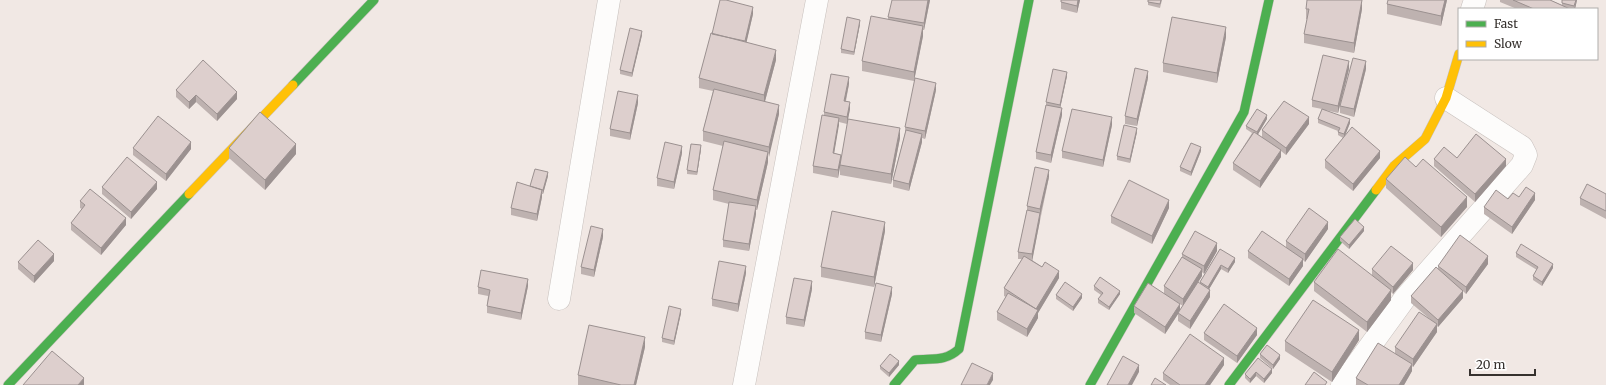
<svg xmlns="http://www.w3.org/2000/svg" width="1606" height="385" font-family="Merriweather,serif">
	<rect width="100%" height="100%" fill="#f1e8e4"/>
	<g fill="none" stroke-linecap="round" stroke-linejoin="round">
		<g stroke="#c7c0bd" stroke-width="23">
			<path id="street" d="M1472 9 1475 0
				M559 299 609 0
				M744 385 817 0
				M1342 385 1405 298 1522 165 1526 155 1522 147 1446 98"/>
		</g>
		<g stroke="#c7c0bd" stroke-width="10">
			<path id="fast" d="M293 85 374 0
				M8 385 189 194
				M894 385 915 360C932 358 945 362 959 349L1029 0
				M1090 385 1244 112 1269 0
				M1229 385 1376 190"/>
		</g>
		<g stroke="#c7c0bd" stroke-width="10">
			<path id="slow" d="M1376 190 1394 166 1425 139 1446 98 1459 54
				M189 194 293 85"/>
		</g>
		<use href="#street" stroke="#fdfcfb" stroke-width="22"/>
		<use href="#fast" stroke="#4caf50" stroke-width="9"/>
		<use href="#slow" stroke="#ffc107" stroke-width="9"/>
	</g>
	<path fill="#beb2b0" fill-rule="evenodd" d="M930 0 924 30H923V36L914 81 862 71V61L888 19V17Z
		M1061 0H1080L1077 13 1061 9Z
		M1148 0H1162L1160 8 1148 5Z
		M1447 0 1441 26 1387 14V4Z
		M1500 0H1550L1562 5V3L1577 0 1575 9H1517L1500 2Z
		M1306 9H1362L1354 53 1304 43V34L1307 19H1306Z
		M753 14 746 43 776 60 765 101 779 114 768 157V162L757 210H756V214L749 251 723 247V240L729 204 713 200V190L723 146 703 141V131L713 91 699 88V78L712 34Z
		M860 24 854 55 841 53V49Z
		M642 35 632 77 620 74V70Z
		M1226 37 1217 83 1163 72V63Z
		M1349 69 1338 113 1325 110 1350 123 1345 136 1380 158 1353 191 1325 168V160L1343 138 1338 135V131L1318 123V119L1322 109 1312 107V100Z
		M1366 69 1354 117 1340 113V106Z
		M1067 76 1060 108 1062 115 1051 163 1036 159V152L1046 106V102Z
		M1148 78 1137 126 1125 124V116Z
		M849 84 846 101 850 109 847 124 839 122 834 153 841 155 838 178 813 173V166L824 115V112Z
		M176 90 237 99 217 121 196 102 189 109 176 97Z
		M936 90 925 139 922 138V142L909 191 893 187V180L905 133V127Z
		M638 103 630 140 610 136V129Z
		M1267 119 1258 134 1262 137V130L1309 124 1286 155 1281 151V157L1260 188 1233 170V163L1252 133 1246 129V126Z
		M1112 125 1103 167 1062 158V151Z
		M1137 132 1130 163 1117 160V156Z
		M900 138 891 184 840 175V165Z
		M133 148 191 149 166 181 133 155Z
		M229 148 296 154 265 190 229 158Z
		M701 149 697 175 687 174V170Z
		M1201 151 1191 176 1180 171V167Z
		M682 153 674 189 657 186V178Z
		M1457 158 1506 166 1475 202 1434 166V159Z
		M1416 167 1467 207 1441 237 1386 188V179Z
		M548 176 543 194H542V197L537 221 511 215V208L530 186Z
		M1049 177 1032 260 1059 278 1038 313V318L1027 337 997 320V312L1006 297 1004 296V288L1022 259H1018V252L1027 210V206Z
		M102 187 157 189 131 219 102 194Z
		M1606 194V219L1580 205V198Z
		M1519 197 1535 200 1512 234 1484 214V207L1508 199Z
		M80 201 126 225 101 255 71 230V223L82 209 80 208Z
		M1169 208 1152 244 1111 223V216Z
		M1328 229 1305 262 1303 260V266L1289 286 1248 258V251L1286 247V241Z
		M885 231 874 287 821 277V267Z
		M1364 231 1349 249 1340 241V237Z
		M603 237 594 277 581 274V267Z
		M1220 249 1235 262 1228 273 1221 269 1209 289 1210 297 1190 329 1178 321V314L1165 334 1134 313V306L1164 293V286L1182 257V254L1217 251 1204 274 1202 272V276L1193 291 1200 283V282ZM1171 298 1183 306 1180 311Z
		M1516 253 1553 268 1542 286 1533 280V276L1537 270 1516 257Z
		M54 261 34 283 18 269V262Z
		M1488 264 1466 294 1463 291V298L1438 327 1437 326V332L1413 367 1412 366V371L1404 385H1356V378L1395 354V347L1431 320 1411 303V296L1438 269V266Z
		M1372 269 1413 270 1393 294 1391 292V300L1367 332 1314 291V282L1372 276Z
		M746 273 738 312 712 306V299Z
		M528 286 521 320 487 313V306L488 296 478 294V287Z
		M1094 286 1120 294 1109 310 1098 303V299L1101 295 1094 290Z
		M812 289 804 327 786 324V317Z
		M892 294 881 342 865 339V332Z
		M1056 295 1082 298 1073 311 1056 299Z
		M681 313 674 345 662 342V338Z
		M1204 333 1257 335 1237 363 1204 340Z
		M1359 340 1332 382 1285 351V341Z
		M645 347 636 385H578V375Z
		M1260 354 1280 359 1273 369 1260 358Z
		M899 365 889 377 880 369V366Z
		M1224 365 1210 385H1170L1163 380V373Z
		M1272 369V373L1264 383 1256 376 1250 383 1245 378V374Z"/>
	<path fill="#9b9190" d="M928 0H930L924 30V23Z
		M1078 0H1080L1077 13V6Z
		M1362 0V9L1354 53V43Z
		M1445 0H1447L1441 26V16Z
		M1576 0H1577L1575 9H1574Z
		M753 7V14L745 49V41Z
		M860 20V24L854 55V52Z
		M923 26V36L914 81V72Z
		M1226 27V37L1217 83V73Z
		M642 31V35L632 77V73Z
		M776 50V60L764 105V95Z
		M1349 61V69L1338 113V106Z
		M1366 61V69L1354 117V109Z
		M1148 71V78L1137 126V119Z
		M1067 72V76L1060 109V105Z
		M849 77V84L844 108V101Z
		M936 83V90L925 139V131Z
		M237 92V99L217 121V114Z
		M196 95V102L189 109V102Z
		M638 95V103L630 140V133Z
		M850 102V109L847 124V117Z
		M779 105V114L769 157V147Z
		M1062 108V115L1051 163V155Z
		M1267 115V119L1257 136V132Z
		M1112 117V125L1103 167V160Z
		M1309 117V124L1286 155V148Z
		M839 118V125L833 160V153Z
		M1350 119V123L1344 138V134Z
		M900 128V138L891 184V174Z
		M1137 128V132L1130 163V159Z
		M922 134V142L909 191V184Z
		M191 142V149L166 181V174Z
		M296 144V154L265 190V180Z
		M701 145V149L697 175V172Z
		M682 146V153L674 189V182Z
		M1201 147V151L1191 176V172Z
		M1281 150V157L1260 188V181Z
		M1380 151V158L1353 191V184Z
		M768 152V162L757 210V200Z
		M841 155V162L838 178V170Z
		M1506 159V166L1475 202V194Z
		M1049 170V177L1040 216V220L1032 262V254L1040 213V209Z
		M548 172V176L543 194V190Z
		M157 182V189L131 219V212Z
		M542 190V197L537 221V214Z
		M1535 193V200L1512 234V227Z
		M1467 197V207L1441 237V227Z
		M1169 200V208L1152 244V236Z
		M756 206V214L749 251V244Z
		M126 218V225L101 255V248Z
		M885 222V231L874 287V277Z
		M1328 222V229L1305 262V254Z
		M1364 227V231L1349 249V245Z
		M603 229V237L594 277V270Z
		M1217 243V251L1204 274V266Z
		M54 254V261L34 283V276Z
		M1488 256V264L1466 294V287Z
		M1235 258V262L1228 273V269Z
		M1303 259V266L1289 286V279Z
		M1413 263V270L1393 294V287Z
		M1553 264V268L1542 286V282Z
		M1221 265V269L1208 291V287Z
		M746 266V273L738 312V304Z
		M1202 269V276L1183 306V299Z
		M1059 271V278L1038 313V318L1027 337V329L1036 314V309Z
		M528 279V286L521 320V313Z
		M812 281V289L804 327V320Z
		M892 287V294L881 342V335Z
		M1210 290V297L1190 329V321Z
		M1391 290V300L1367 332V322Z
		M1120 291V294L1109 310V307Z
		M1463 291V298L1438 327V320Z
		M1082 294V298L1073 311V307Z
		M1180 304V311L1165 334V327Z
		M681 309V313L674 345V341Z
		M1437 324V332L1413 367V359Z
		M1257 328V335L1237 363V356Z
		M1359 330V340L1332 382V372Z
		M645 337V347L636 385H634Z
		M1280 355V359L1273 369V365Z
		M1224 358V365L1210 385H1205Z
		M899 361V365L889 377V373Z
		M1412 364V371L1404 385H1399Z
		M1139 365V372L1132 385H1128Z
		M1272 369V373L1264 383V379Z
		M1256 372V376L1250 383V379Z
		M993 373V380L990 385H987Z
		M84 378V385H78Z"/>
	<path fill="#ddcfcd" stroke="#9b9190" d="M720 0H726L753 7 745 41 712 34Z
		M892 0H928L924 23 888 17Z
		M1061 0H1078L1077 6 1061 2Z
		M1148 0H1161L1160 4 1148 2Z
		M1307 0H1362L1354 43 1304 34 1309 9H1306Z
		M1388 0H1445L1441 16 1387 4Z
		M1513 0H1550L1570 9H1534Z
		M1562 0H1576L1574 6 1562 3Z
		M871 16 923 26 914 72 862 61Z
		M847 17 860 20 854 52 841 49Z
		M1172 17 1226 27 1217 73 1163 63Z
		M630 28 642 31 632 73 620 70Z
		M711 33 776 50 764 95 699 78Z
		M1323 55 1349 61 1338 106 1312 100Z
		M1353 58 1366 61 1354 109 1340 106Z
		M203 60 237 92 217 114 196 95 189 102 176 90Z
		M1135 68 1148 71 1137 119 1125 116Z
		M1053 69 1067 72 1060 105 1046 102Z
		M831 74 849 77 844 101 850 102 847 117 824 112Z
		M915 78 936 83 925 131 905 127Z
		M714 89 779 105 769 147 703 131Z
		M618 91 638 95 630 133 610 129Z
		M1284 101 1309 117 1286 148 1262 130Z
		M1046 105 1062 108 1051 155 1036 152Z
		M1072 109 1112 117 1103 160 1062 151Z
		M1257 109 1267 115 1257 132 1246 126Z
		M1322 109 1350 119 1344 134 1338 132 1340 128 1318 119Z
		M260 112 296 144 265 180 229 148Z
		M822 115 839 118 833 153 841 155 838 170 813 166Z
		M158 116 191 142 166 174 133 148Z
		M848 119 900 128 891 174 840 165Z
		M1124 125 1137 128 1130 159 1117 156Z
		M1352 127 1380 151 1353 184 1325 160Z
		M906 130 922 134 909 184 893 180Z
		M1254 132 1281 150 1260 181 1233 163Z
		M1476 134 1506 159 1475 194 1434 159 1444 147 1457 158Z
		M724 141 768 152 757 200 713 190Z
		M665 142 682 146 674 182 657 178Z
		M1191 143 1201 147 1191 172 1180 167Z
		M691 144 701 145 697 172 687 170Z
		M127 157 157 182 131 212 102 187Z
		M1405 157 1416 167 1423 159 1467 197 1441 227 1386 179Z
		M1035 167 1049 170 1040 209 1027 206Z
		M535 169 548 172 543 190 530 186Z
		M1129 180 1169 200 1152 236 1111 216Z
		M517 182 542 190 537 214 511 208Z
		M1587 184 1606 194V211L1580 198Z
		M1526 187 1535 193 1512 227 1484 207 1496 190 1508 199 1513 193 1519 197Z
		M90 189 126 218 101 248 71 223 85 205 80 201Z
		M729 202 756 206 749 244 723 240Z
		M1309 208 1328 222 1305 254 1286 241Z
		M1027 210 1040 213 1032 254 1018 252Z
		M832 211 885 222 874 277 821 267Z
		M1355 219 1364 227 1349 245 1340 237Z
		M591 226 603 229 594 270 581 267Z
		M1195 231 1217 243 1204 266 1182 254Z
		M1262 231 1303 259 1289 279 1248 251Z
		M1460 235 1488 256 1466 287 1438 266Z
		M38 240 54 254 34 276 18 262Z
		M1521 244 1553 264 1542 282 1533 276 1538 267 1516 253Z
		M1391 246 1413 263 1393 287 1372 269Z
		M1220 249 1235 258 1228 269 1221 265 1208 287 1200 282Z
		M1338 249 1391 290 1367 322 1314 282Z
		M1024 256 1042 267 1045 262 1059 271 1036 309 1004 288Z
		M1182 257 1202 269 1183 299 1164 286Z
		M719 261 746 266 738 304 712 299Z
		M1436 267 1463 291 1438 320 1411 296Z
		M481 270 528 279 521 313 487 306 490 290 478 287Z
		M1100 277 1120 291 1109 307 1098 299 1103 293 1094 286Z
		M794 278 812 281 804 320 786 317Z
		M1065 282 1082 294 1073 307 1056 295Z
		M1198 282 1210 290 1190 321 1178 313Z
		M876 283 892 287 881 335 865 332Z
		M1148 283 1180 304 1165 327 1134 306Z
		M1008 293 1038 310 1027 329 997 312Z
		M1313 300 1359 330 1332 372 1285 341Z
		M1224 304 1257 328 1237 356 1204 333Z
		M669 306 681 309 674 341 662 338Z
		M1419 312 1437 324 1413 359 1395 347Z
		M589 325 645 337 634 385H621L578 375Z
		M1190 334 1224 358 1205 385H1180L1163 373Z
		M1378 343 1412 364 1399 385H1368L1356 378Z
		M1267 345 1280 355 1273 365 1260 354Z
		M52 351 84 378 78 385H23Z
		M890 354 899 361 889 373 880 366Z
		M1123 356 1139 365 1128 385H1107Z
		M1258 358 1272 369 1264 379 1256 372 1250 379 1245 374Z
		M972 363 993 373 987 385H961Z
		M1314 372 1327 382 1325 385H1305Z
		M1155 378 1166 385H1151Z"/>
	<rect x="1458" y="8" width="140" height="52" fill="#ffffff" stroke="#afadab"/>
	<rect x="1466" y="21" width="20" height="6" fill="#4caf50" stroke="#afadab"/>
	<text x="1494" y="28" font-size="12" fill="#36312e">Fast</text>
	<rect x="1466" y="41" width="20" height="6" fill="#ffc107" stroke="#afadab"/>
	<text x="1494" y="48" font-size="12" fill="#36312e">Slow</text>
	<path d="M1470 369v6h65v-6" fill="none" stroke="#36312e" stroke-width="2"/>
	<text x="1476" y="369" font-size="12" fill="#36312e" stroke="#ffffff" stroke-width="3" paint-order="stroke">20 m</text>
</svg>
